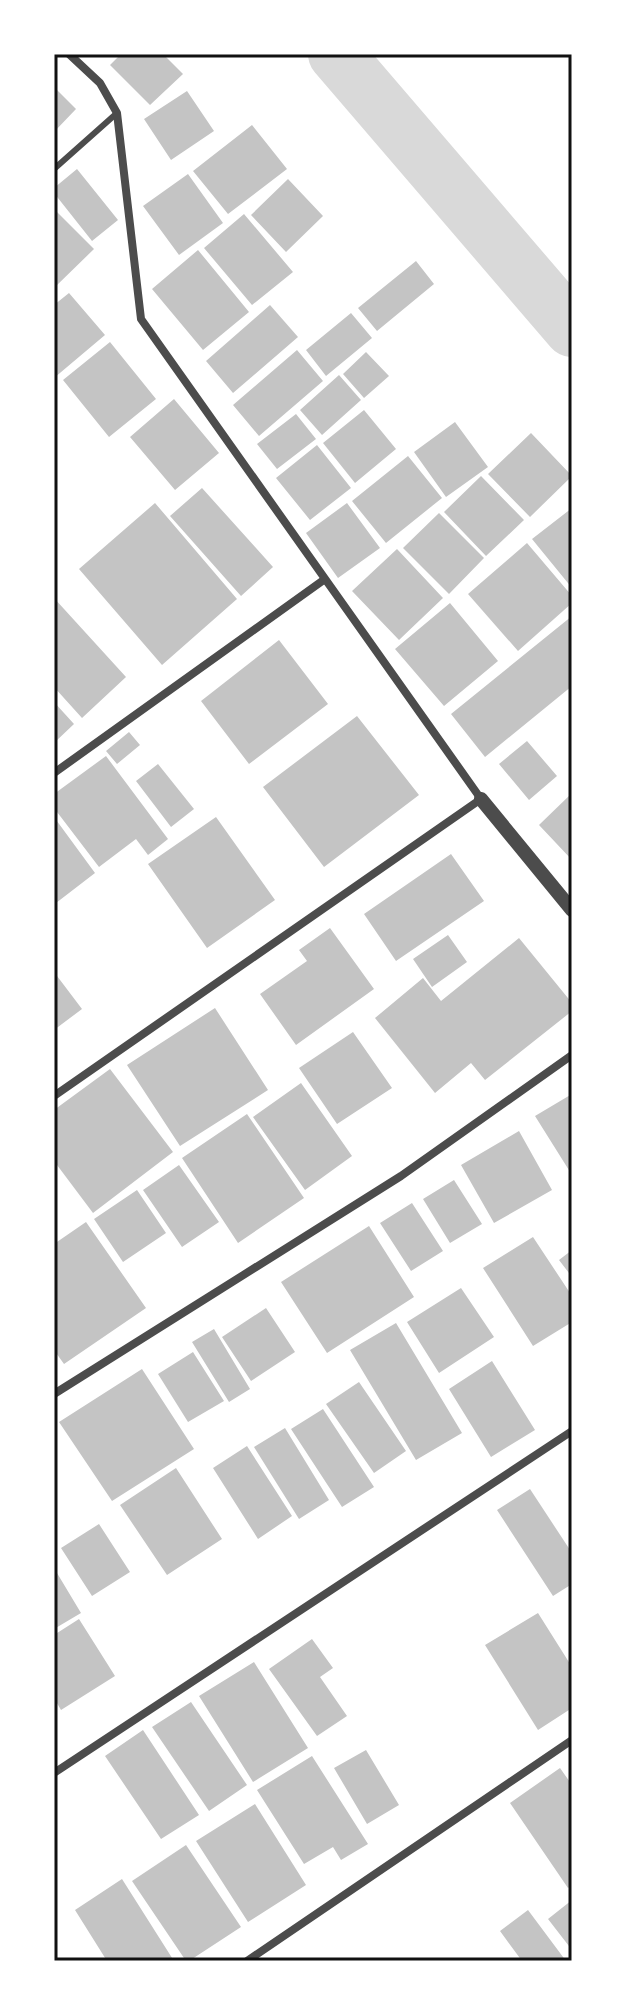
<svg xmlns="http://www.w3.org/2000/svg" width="626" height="2015" font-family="'Playfair Display',serif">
	<rect width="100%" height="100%" fill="#fff"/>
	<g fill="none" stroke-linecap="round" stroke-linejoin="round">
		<path stroke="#d9d9d9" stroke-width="56" d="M336 54 572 329"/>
	</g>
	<path fill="#c4c4c4" d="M121 54H163L183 74 150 105 110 65Z
		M54 87 76 109 54 132Z
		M187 91 214 131 171 160 144 119Z
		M252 125 287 169 228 214 193 171Z
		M77 169 118 220 92 241 54 193V188Z
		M188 174 223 223 179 255 143 206Z
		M288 179 323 216 286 252 251 215Z
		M54 209 94 249 54 288Z
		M244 214 293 272 252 305 204 248Z
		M198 250 249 312 203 350 152 289Z
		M416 261 434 284 377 331 358 308Z
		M69 293 105 335 54 378V305Z
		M270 305 298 337 233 393 206 361Z
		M351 313 372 338 326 376 306 350Z
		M110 342 156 399 109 437 63 380Z
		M297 350 323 381 259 436 233 405Z
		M366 352 389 376 364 398 343 374Z
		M339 375 361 400 322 435 300 410Z
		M174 399 219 453 175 490 130 437Z
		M364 410 396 449 355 483 323 443Z
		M296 414 316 439 277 469 257 444Z
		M455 422 488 467 446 497 414 452Z
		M531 433 572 476 530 517 488 474Z
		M317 445 351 488 310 520 276 478Z
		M408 456 442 498 386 543 352 501Z
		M481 476 524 520 486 556 444 512Z
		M202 488 273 567 241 596 170 516Z
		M155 503 237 599 162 665 79 569Z
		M347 503 380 548 338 578 306 533Z
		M572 508V588L532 539Z
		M439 513 484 558 449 594 403 548Z
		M527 543 572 596V603L518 651 468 594Z
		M397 549 443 598 399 640 352 591Z
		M54 598 126 677 82 718 54 687Z
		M450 603 498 661 444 706 395 649Z
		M572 616V686L485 757 451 714Z
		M279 640 328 704 249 764 201 701Z
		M54 702 74 724 54 743Z
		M357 716 419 795 324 867 263 787Z
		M129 732 140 745 117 764 106 751Z
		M527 741 557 776 529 800 499 764Z
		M106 756 168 839 148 855 136 839 99 867 54 808V794Z
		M158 764 194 809 171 827 136 781Z
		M572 793V860L539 825Z
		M54 817 95 873 56 903 54 901Z
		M216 817 275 900 207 948 148 864Z
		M451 854 484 901 396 961 364 914Z
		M330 928 374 989 296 1045 260 994 307 961 299 950Z
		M448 935 467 962 432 987 413 959Z
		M519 938 572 1003V1011L485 1080 471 1063 435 1093 375 1018 423 978 441 1001Z
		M54 972 82 1009 54 1030Z
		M215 1008 268 1090 180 1146 127 1065Z
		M353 1032 392 1088 337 1124 299 1068Z
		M110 1069 173 1152 93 1213 54 1161V1110Z
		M301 1083 352 1156 305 1190 253 1117Z
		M572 1094V1175L535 1116Z
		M247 1114 304 1198 238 1243 182 1158Z
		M519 1131 552 1190 494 1223 461 1165Z
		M179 1165 219 1222 182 1247 143 1190Z
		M454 1180 482 1224 450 1243 423 1199Z
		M137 1190 166 1233 123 1262 94 1219Z
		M412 1203 443 1251 411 1271 380 1223Z
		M86 1222 146 1308 64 1364 54 1350V1244Z
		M369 1226 414 1297 327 1353 281 1282Z
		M533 1237 572 1296V1322L533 1346 483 1268Z
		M572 1250V1277L559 1260Z
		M461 1288 494 1337 439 1373 407 1322Z
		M266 1308 295 1352 251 1381 222 1337Z
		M396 1323 462 1433 416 1460 350 1350Z
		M214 1329 250 1389 229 1402 192 1342Z
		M193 1352 224 1401 188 1422 158 1374Z
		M492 1361 535 1430 491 1457 449 1389Z
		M142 1369 194 1449 112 1501 59 1422Z
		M359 1382 406 1451 374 1473 326 1404Z
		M323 1409 374 1487 342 1507 291 1429Z
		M285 1428 329 1500 299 1519 254 1447Z
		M247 1446 292 1516 258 1539 213 1468Z
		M176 1468 222 1539 167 1575 120 1505Z
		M530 1489 572 1553V1584L553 1596 497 1510Z
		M99 1524 130 1572 92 1596 61 1548Z
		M54 1568 81 1613 54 1629Z
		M538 1613 572 1667V1708L538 1730 485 1645Z
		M79 1619 115 1676 61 1710 54 1698V1635Z
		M312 1639 333 1668 320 1677 347 1716 317 1736 269 1669Z
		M254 1662 308 1748 253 1782 199 1696Z
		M191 1702 247 1785 209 1811 152 1727Z
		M143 1730 199 1815 161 1839 105 1756Z
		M366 1750 399 1805 367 1824 334 1768Z
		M312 1756 368 1844 341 1860 333 1847 304 1864 257 1790Z
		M560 1768 572 1785V1885L568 1888 510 1803Z
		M255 1804 306 1885 248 1922 196 1841Z
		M186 1845 241 1927 189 1961H186L132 1881Z
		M122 1879 174 1961H107L75 1910Z
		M572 1900V1950L548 1919Z
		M528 1910 566 1961H522L500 1931Z"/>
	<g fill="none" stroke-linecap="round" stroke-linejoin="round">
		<path stroke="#4c4c4c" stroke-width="6" d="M54 169 117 113"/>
		<path stroke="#4c4c4c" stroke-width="8" d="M54 773 325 579
			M54 1096 481 799 141 319 117 113 100 83 69 54
			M54 1394 401 1176 572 1055
			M54 1773 572 1431
			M247 1961 572 1740"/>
		<path stroke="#4c4c4c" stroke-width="14" d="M481 799 572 910"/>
	</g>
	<rect width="626" height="2015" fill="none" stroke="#ffffff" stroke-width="112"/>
	<rect x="56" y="56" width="514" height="1903" fill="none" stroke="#111" stroke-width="3"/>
</svg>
